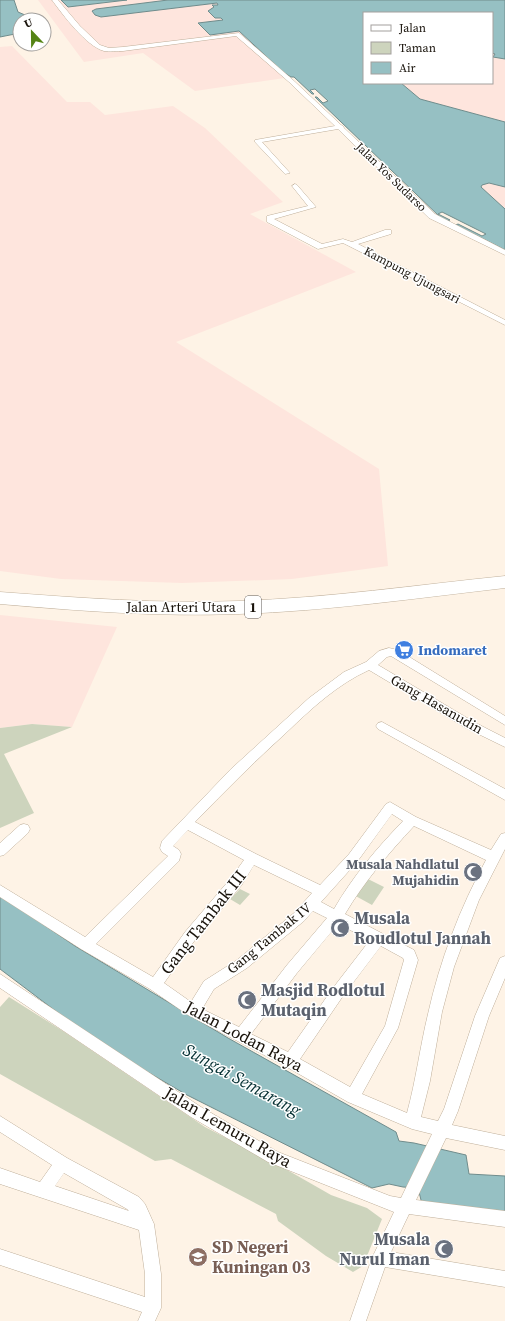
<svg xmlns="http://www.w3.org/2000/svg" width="505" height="1321" font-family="'Source Serif 4',serif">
	<rect width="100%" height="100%" fill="#fef3e6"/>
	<path fill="#fee5dd" d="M38 0H61L68 7 127 0H206L209 3H217L219 5 208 11 224 20 198 24 210 35 239 31 276 66 291 77 195 91 143 53 84 62Z
		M12 46 67 102H90L105 115 173 106 205 128 283 202 250 214 356 272 176 342 379 469 388 566 292 579 182 583 61 579 0 571V47Z
		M492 53H495L493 57 505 59V122L420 99 401 83H492Z
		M489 183 505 187V209L481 187 482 185Z
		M0 615 117 627 72 727 32 724 0 728Z"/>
	<path fill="#cdd4bd" d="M32 724 72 727 4 754 34 813 0 828V728Z
		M364 877 384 887 372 905 352 894Z
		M240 889 250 894 240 905 230 899Z
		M9 997 63 1031 205 1127 275 1163 331 1195 367 1208 382 1219 363 1266 353 1272 326 1256 278 1221 276 1214 171 1159 155 1161 0 1074V1007Z"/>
	<path fill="#96c0c3" stroke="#708c8c" d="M0 0H14L18 12 25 15 29 20H20V33L0 37Z
		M61 0H127L68 7Z
		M168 0H505V59L493 57 495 54 492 53V13H364V83H401L420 99 505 122V187L489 183 482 185 481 187 505 209V250L456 225 458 224 482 236 486 234 442 212 438 214 450 220 447 221 441 218 315 97H317L323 103 328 101 315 89 310 90 314 94H312L294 77H291L283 72 239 31 210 35 198 23 223 20 221 18H215L208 11 214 7 212 5H218L217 3 101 17 95 15 92 11 96 9Z
		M0 895 75 946 228 1038 396 1132 399 1141 414 1143 466 1155 469 1174 505 1176V1212L422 1204 418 1188 403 1187 389 1184 372 1188 187 1095 98 1043 0 969Z"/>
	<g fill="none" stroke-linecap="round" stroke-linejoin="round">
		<g stroke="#bfaf9a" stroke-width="1">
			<path id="street" d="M52 0H58L80 26 100 45 109 48 123 47 239 33 293 80 341 125 343 126 344 128 435 214 505 250V255L429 218 338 129 262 142 290 173 285 174 255 142V140L335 126 289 82 236 36 123 51C117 51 110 52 104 51 86 46 63 15 52 0Z
				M295 184 297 185 316 207 274 219 322 244 343 239 352 242 385 230H391V234L358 244 505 320V325L349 246 343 243 318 249 267 222V216L308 206 292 186Z
				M389 648 398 650 505 716V725L391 656 387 657 378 665 474 722 505 738V747L466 728 369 670C338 684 312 708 287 732 255 761 225 791 195 822L256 854 320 885 349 854 386 804 390 802 416 817 491 850 501 834 505 833V849L479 900 454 967 442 1012 430 1081 421 1117 438 1121 444 1109 475 1016 500 958 505 956V978L489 1016 458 1111 452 1125 505 1136V1150L446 1138 416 1200 505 1211V1227L409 1214 391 1252 505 1271V1287L385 1267 366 1321H350L372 1258 394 1212 268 1162 191 1117 0 988V974L201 1107 278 1152 390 1196 401 1198 432 1134 412 1129 348 1102 285 1066 188 1015 150 989 81 949 0 897V885L85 937 168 856 162 852 160 848 162 841 231 769 309 698 344 672 366 662 379 651ZM392 814 403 821C377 848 353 876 334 909L321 902 357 862ZM414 826 486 860C460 908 440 960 428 1014 420 1047 416 1080 407 1113L362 1094 398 1028 418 960 414 950 345 914C364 882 388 854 414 826ZM188 830 244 860 231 878 185 932 153 977 96 944 179 861 181 854 179 850 173 846ZM254 865 312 893 294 913 237 960 204 981 191 1002 164 983 195 940 241 886ZM313 911 327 918 287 965 239 1027 202 1009 214 989 247 968 304 921ZM338 924 370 940 333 988 288 1052 251 1034 297 973ZM381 946 403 958 404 960 385 1026 350 1087 300 1059 343 996Z
				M382 722 505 789V800L378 729 376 726 378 723Z
				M24 824 28 825 30 829 28 833 4 855 0 856V843L20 825Z
				M0 1116 67 1158 139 1197 145 1204 154 1224 161 1274V1308L155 1321H138L142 1312 0 1265V1249L145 1297V1274L139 1230 0 1184V1168L40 1182 52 1165 0 1132ZM64 1173 127 1209 129 1211 55 1186Z"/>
		</g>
		<g stroke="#bfaf9a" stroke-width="1">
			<path id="highway" d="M505 576V588C417 598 328 611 239 614 159 617 80 611 0 604V592C80 598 159 604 239 601 328 598 417 585 505 576Z"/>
		</g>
		<use href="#street" fill="#fff" fill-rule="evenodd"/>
		<use href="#highway" fill="#fff" fill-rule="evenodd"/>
	</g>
	<defs>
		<g id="supermarket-disc" transform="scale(1)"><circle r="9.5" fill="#3f7fe0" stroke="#fff"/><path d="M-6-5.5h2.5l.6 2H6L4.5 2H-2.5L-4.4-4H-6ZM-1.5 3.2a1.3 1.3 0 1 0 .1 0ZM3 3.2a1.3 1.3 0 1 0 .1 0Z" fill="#fff"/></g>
		<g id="mosque-disc" transform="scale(1)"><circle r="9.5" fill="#6b7280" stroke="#fff"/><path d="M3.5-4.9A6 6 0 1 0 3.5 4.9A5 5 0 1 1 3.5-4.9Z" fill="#fff"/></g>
		<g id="school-disc" transform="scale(1)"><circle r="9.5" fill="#8d6e63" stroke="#fff"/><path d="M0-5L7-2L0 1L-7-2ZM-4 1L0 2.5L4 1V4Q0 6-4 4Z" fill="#fff"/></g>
	</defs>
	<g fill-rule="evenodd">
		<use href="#supermarket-disc" x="404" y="650"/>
		<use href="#mosque-disc" x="473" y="872"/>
		<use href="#mosque-disc" x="340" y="928"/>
		<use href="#mosque-disc" x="247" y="1000"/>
		<use href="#mosque-disc" x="444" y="1249"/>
		<use href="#school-disc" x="198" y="1257"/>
	</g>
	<g text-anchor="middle" stroke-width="3" stroke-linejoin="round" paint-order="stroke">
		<g font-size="12" fill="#18120a" stroke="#fff">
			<text transform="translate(391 177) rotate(44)" y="4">Jalan Yos Sudarso</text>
			<text transform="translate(412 275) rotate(28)" y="4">Kampung Ujungsari</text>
		</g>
		<rect fill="#fff" stroke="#5d5954" stroke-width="1" x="245" y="596" width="16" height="22" rx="3"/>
		<g font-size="13" font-weight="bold" fill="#18120a">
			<text x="253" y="612">1</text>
		</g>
		<g font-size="14" fill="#18120a" stroke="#fff">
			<text x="181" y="612">Jalan Arteri Utara</text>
			<text transform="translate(437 704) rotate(30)" y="5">Gang Hasanudin</text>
			<text transform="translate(269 938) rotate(-39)" y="5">Gang Tambak IV</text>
		</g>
		<g font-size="14" font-weight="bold" fill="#366cbe" stroke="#fff" text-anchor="start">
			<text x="418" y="655">Indomaret</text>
		</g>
		<g font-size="14" font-weight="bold" fill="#5b616d" stroke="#fff" text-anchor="end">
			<text x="459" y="869">Musala Nahdlatul<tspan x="459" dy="16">Mujahidin</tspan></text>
		</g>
		<g font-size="17" font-weight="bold" fill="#5b616d" stroke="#fff" text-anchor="start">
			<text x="354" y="924">Musala<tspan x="354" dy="20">Roudlotul Jannah</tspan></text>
			<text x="261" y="996">Masjid Rodlotul<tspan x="261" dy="20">Mutaqin</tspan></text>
			<text x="430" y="1245" text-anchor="end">Musala<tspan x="430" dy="20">Nurul Iman</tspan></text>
		</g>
		<g font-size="17" fill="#18120a" stroke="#fff">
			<text transform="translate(203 922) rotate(-52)" y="6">Gang Tambak III</text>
			<text transform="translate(244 1036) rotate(28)" y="6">Jalan Lodan Raya</text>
			<text transform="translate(228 1127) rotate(30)" y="6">Jalan Lemuru Raya</text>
		</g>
		<g font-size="17" font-weight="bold" fill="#785e54" stroke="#fff" text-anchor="start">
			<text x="212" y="1253">SD Negeri<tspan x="212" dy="20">Kuningan 03</tspan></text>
		</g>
		<g font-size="18" font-style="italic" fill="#063134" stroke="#fff">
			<text transform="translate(242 1080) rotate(29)" y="6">Sungai Semarang</text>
		</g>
	</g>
	<rect x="363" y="12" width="130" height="72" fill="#ffffff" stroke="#a3a09d"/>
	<rect x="371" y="25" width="20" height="6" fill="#ffffff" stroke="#a3a09d"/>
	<text x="399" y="32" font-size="12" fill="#18120a">Jalan</text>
	<rect x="371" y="42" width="20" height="12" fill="#cdd4bd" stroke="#a3a09d"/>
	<text x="399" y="52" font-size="12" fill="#18120a">Taman</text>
	<rect x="371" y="62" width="20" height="12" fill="#96c0c3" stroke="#a3a09d"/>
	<text x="399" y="72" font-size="12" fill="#18120a">Air</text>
	<g transform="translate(32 32) rotate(338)"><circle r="19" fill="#ffffff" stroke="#a3a09d"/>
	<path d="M0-3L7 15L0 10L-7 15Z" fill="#558415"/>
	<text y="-6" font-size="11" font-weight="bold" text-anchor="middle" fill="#18120a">U</text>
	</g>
</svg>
